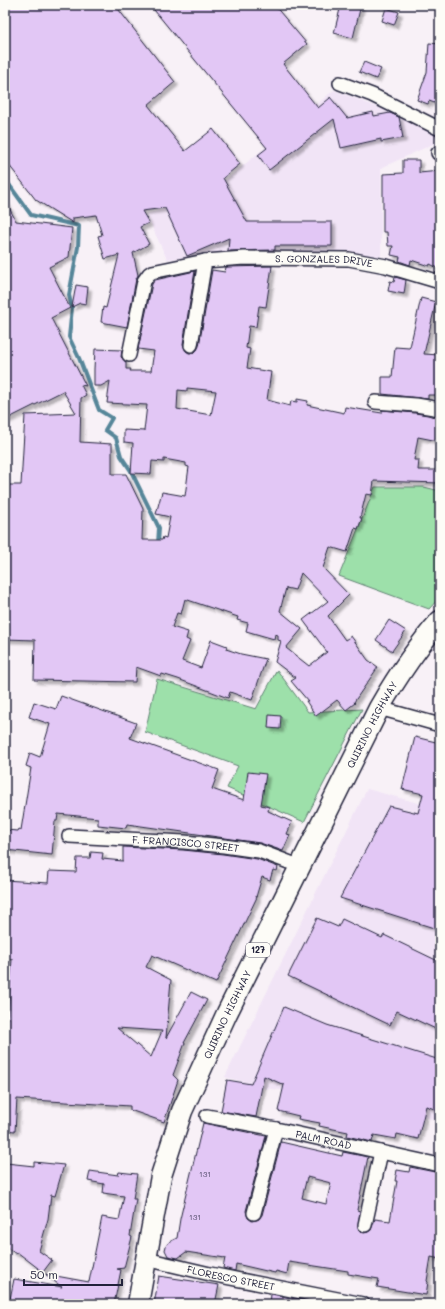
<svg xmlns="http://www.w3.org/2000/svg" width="445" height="1309" font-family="Mali,sans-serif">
	<defs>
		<filter id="shadow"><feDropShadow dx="3.5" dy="3.5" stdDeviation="1" flood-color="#0004"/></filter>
	</defs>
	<rect width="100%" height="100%" fill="#f8f1f7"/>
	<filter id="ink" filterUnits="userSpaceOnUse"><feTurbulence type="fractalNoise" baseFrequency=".025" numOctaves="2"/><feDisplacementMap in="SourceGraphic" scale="8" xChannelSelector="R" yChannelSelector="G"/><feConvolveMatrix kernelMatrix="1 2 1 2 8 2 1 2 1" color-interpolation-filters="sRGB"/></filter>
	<g filter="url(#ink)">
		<path fill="#f1e4f6" d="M334 90 437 131 435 143 381 168V256L237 254 167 259 146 214 203 199Z
			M367 789 440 809V1121L348 1099 264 1088 225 1077Z"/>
		<path fill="#9de0aa" stroke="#608172" d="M375 487H424L440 491V597L429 609 339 576Z
			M277 670 308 712 362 709 304 822 227 788 238 766 145 732 157 679 256 709Z"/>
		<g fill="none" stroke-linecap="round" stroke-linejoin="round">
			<path stroke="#578699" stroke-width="4" d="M5 179 31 215 79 226 78 247 69 295 72 308 69 337 79 358 99 410 112 418 105 430 116 438 121 456 131 471 159 528 158 544"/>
		</g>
		<path fill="#e2c7f5" stroke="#22223b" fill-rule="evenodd" filter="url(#shadow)" d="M5 5H115L175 82 148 105 185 151 213 129 240 164 223 178 247 222H332V246H275V250L228 251 229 238 187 256 165 208 142 211 149 223 140 227 149 244 133 253 138 275 136 279 127 327 101 322 103 307 106 308 119 255 105 259 98 236 102 235 96 215 73 218V223L36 200 5 160Z
			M150 5H274L307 44 283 64 318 108 330 98V97L347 118 373 112 374 116 390 113 399 117 403 138 381 142V139L341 148 334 119 269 170 258 155 267 148Z
			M341 5H361L353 38 334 33Z
			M386 8 399 12 394 25 382 21Z
			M429 43 440 44V105L429 101 428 104 417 100 427 72Z
			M364 62 381 69 376 79 359 72Z
			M403 160H419V173L440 171V269L430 264 429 266 411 260 410 265 399 261 400 257 391 255 393 246H388L387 232H383V174L403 173Z
			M5 200 16 221 72 228 69 257 49 267 70 308 51 318 86 386 81 385 86 395 81 398 80 442 112 444V474H126L143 509 142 540H162L163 537 166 538 170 517 156 514 160 499 162 492 185 496 189 467 186 466V463L164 459V462L152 461 151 474 131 473 133 443 124 442V430L144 431 147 405 107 403 110 381 101 386H94V369L95 349 122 350 121 357 126 362V369H131L130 371H151L154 351 138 349 152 284 155 280 195 271 183 344 186 351 189 353H193L197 350 199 346 212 270 225 272 226 267 272 266 266 307 259 306 256 327 249 326 246 348 250 349 247 368 271 372 267 400 290 406 291 401 297 402V399L308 401 307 405 344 413 345 407 382 413V410L415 413 428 415 440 419V432L438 441 418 437 414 460H419L418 470H440V483L374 481 372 495 366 494 360 518H362L358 529 355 528 347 552 330 547 323 568 349 595 328 616 345 640 351 636 368 660 378 667 354 702 355 703 346 710 337 700 316 716 306 701H308L291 681 296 678 275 662 281 641 278 640V635L275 634 274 639 246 631 248 623 237 620 238 617 185 599 181 614 177 613 172 627 188 632 186 639 190 641 182 661 201 668 211 640 227 646 226 649 241 654 266 659 252 700 230 692 228 698 178 679 162 674 161 676 136 667 135 682 34 680 35 640 5 639V485H21L25 415 76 413 63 391 5 420ZM187 388 216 391 211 415 177 409 178 390 187 391ZM301 573 328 601 303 620 327 652 309 666 286 648 302 629 280 611 286 588 295 590Z
			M395 277 406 280 404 294 388 291 390 281 394 282Z
			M76 285 88 287 86 304 80 303 72 307Z
			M421 298 436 302 424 354 440 355V395H428V399L382 394V377H392L395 347 409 348 410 347Z
			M389 620 406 631 392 651 376 640Z
			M61 696 136 723 130 738 219 770 212 789 244 800 248 772 266 774 261 805 269 807 268 811 292 822 287 834 290 835 283 851 260 843 127 824 126 828 98 825V818L58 814 57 821H55L52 855 5 850V830L18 831 19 829 21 830 31 768 26 766 30 753 40 757 50 724 29 717 34 702 56 709Z
			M269 715 281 716 280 729 268 728Z
			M415 737 440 743V930L340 898 389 806 418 813 423 794 402 789Z
			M123 847 183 850 223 854 257 859 278 867 277 871 273 870 270 880 262 877 256 897H257L216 983 152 955 146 967 171 980 166 1038 191 992 207 1000 184 1043H185L173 1075 178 1080 164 1122 130 1110V1106L17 1099 15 1131 5 1130V1025L7 1026 12 959H5V880L48 883 49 871 76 872 77 858H90L91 852 103 853 102 859 123 861ZM117 1028 162 1031 151 1057Z
			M317 918 338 927 342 919 382 938 384 935 440 962V1031L397 1011 390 1025 288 976Z
			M284 1007 327 1025 440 1060V1111L426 1106 418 1139 397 1134 396 1139 374 1135 372 1142 347 1136 348 1132 319 1126 320 1123 298 1119 299 1116 278 1111 284 1085 264 1076 256 1117 221 1111 227 1080 251 1084Z
			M203 1123 266 1136 246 1211 248 1218 252 1221 259 1219 262 1215 281 1142 342 1156 343 1152 368 1157 357 1210 360 1211 358 1228 360 1231 364 1233 368 1232 371 1230 375 1219 390 1221 397 1181H395L397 1170 409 1172 410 1167 440 1173V1259L431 1257 427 1281 428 1282 426 1295 377 1287 379 1279 348 1274V1271L328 1268 289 1262 287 1274 276 1271 275 1273 236 1264 235 1271 223 1268 225 1258 186 1252 178 1258 168 1256 165 1250 166 1246 169 1242 177 1238 180 1219ZM307 1177 331 1183 326 1204 302 1198Z
			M34 1162 64 1165 55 1196 51 1195 48 1219 39 1251 52 1260 43 1272 17 1252 16 1254 5 1246 6 1163 34 1166Z
			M90 1171 118 1175 119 1172 137 1174 133 1199H136L130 1236 132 1237 124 1268 117 1269 121 1270 114 1304H9L14 1279 62 1287 45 1274 89 1282 102 1217 119 1220 124 1196 103 1193 104 1184 88 1181Z
			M159 1276 219 1285 215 1304H154Z
			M271 1294 315 1303V1304H270Z"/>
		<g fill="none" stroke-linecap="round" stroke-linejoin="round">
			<g stroke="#22223b" stroke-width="16">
				<g id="street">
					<path d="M340 83 372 95 440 129"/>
					<path d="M438 153H440"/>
					<path d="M191 345 205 261"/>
					<path id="s1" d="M129 355 144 281 149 274 152 272 205 261 244 258 349 259 386 266 440 282"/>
					<path d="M375 402 416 405 440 409"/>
					<path d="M379 708 440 725"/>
					<path id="s2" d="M69 836 184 842 224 846 259 851 299 866"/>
					<path id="s3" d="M207 1116 276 1129 440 1165"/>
					<path d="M254 1213 276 1129"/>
					<path d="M365 1225 381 1152"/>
					<path id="s4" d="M146 1259 210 1274 363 1304"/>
				</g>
			</g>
			<g stroke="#22223b" stroke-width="23">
				<g id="primary">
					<path id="s5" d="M138 1304 161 1176 182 1111 227 1013 379 708C397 677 416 648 440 621"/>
				</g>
			</g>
			<use href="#street" stroke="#fdfcf7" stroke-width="13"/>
			<use href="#primary" stroke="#fdfcf7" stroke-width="20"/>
		</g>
	</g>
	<g text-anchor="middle" stroke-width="3.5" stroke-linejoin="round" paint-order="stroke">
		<g font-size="8" fill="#524b6a">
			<text x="205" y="1177">131</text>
			<text x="195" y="1220">131</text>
		</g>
		<rect fill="#fdfcf7" stroke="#646373" stroke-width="1" x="246" y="943" width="24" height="14" rx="3"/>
		<g font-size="9" font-weight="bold" fill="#22223b">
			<text x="258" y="953">127</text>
		</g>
		<g font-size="10" fill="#22223b" stroke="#fdfcf7">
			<text dy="4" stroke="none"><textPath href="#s1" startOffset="261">S. GONZALES DRIVE</textPath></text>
			<text dy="4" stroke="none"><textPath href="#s5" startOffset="629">QUIRINO HIGHWAY</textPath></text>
			<text dy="4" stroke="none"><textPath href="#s2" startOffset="117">F. FRANCISCO STREET</textPath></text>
			<text dy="4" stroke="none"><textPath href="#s5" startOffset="305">QUIRINO HIGHWAY</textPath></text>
			<text dy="4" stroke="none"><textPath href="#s3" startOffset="119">PALM ROAD</textPath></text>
			<text dy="4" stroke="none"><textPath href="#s4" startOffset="87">FLORESCO STREET</textPath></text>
		</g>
	</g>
	<rect width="445" height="1309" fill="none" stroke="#fdfcf7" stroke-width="20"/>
	<rect x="10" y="10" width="425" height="1289" fill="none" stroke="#22223b" stroke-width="1.5" filter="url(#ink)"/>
	<path d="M24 1279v6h98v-6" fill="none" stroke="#22223b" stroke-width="2"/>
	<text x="30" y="1279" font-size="12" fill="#22223b" stroke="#fdfcf7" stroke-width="3" paint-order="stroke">50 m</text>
</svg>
